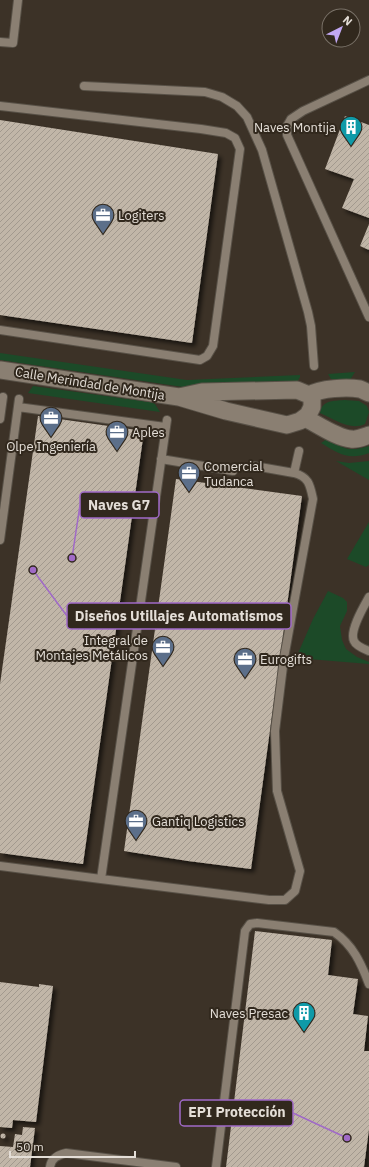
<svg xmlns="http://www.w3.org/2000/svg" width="369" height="1167" font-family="'IBM Plex Sans',sans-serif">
	<defs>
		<pattern id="building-hatch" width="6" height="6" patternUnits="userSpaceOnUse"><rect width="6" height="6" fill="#c1b6a8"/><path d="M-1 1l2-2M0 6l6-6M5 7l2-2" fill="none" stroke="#a2998e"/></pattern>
		<filter id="shadow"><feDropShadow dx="3.5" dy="3.5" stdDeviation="2" flood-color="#0009"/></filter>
	</defs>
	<rect width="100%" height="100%" fill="#3c3227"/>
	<path fill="#1c4a28" d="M0 353 187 380 300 375V377L297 382 183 387 0 360Z
		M355 372 350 380 331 379 328 374Z
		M33 386 150 402 155 404 160 412 28 393Z
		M344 400 359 401 367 406 369 412 365 424C350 431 334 419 320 413 322 400 333 401 344 400Z
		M327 439C344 449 349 452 369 446V453C349 461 337 453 321 443Z
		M336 461 349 463 369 461V480Z
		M369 522V565L366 567 347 559Z
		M328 591 343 598 347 602V611L340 626 342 640 346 649 357 657 369 662V664L296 658 313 619Z"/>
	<path fill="url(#building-hatch)" filter="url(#shadow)" d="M345 116 369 125V218L342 208 354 179 325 169Z
		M0 120 218 154 192 343 0 315Z
		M369 224V250L360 246Z
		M38 416 144 431 83 864 0 853V684Z
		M176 479 302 496 251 869 188 861 124 851Z
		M255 931 332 940 328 975 358 979 353 1014 368 1016 364 1051H369V1129L364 1167H226Z
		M0 982 39 987V984L53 986 36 1122 13 1120 12 1128 0 1127Z
		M23 1127 35 1128 30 1167H0V1146L13 1147 15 1134 22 1135Z
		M0.5 1136a2.5 2.5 0 1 1 5 0a2.5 2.5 0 1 1-5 0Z"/>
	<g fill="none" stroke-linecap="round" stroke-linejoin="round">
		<g stroke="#585147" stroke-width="10">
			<path id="lane" d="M0 42 13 43 18 0
				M369 80 303 111 291 119 287 126V135L369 317
				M84 86 205 92 222 97 237 106 247 117 262 150 308 312 311 326 314 366
				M0 106 201 129 226 133 235 138 240 149 213 346 207 356 200 360 0 330
				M18 407 165 427
				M0 419 3 397
				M161 459 233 471
				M254 466 294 473
				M0 540 19 399
				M369 597C364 606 349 631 354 641 356 646 364 649 369 651
				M0 866 101 879 167 420
				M101 879 269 900H285L295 891 300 871 277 791 275 731 284 658 313 499C310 485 309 477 294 473L299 451
				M50 1167C51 1158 58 1155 66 1153L176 1167
				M216 1167 245 931 250 924 257 923 334 932C353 945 361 963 369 984"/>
		</g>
		<g stroke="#585147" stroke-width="19">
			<path id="street" d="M0 370 179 397 226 411 287 425 300 421 308 415 312 407V399L309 395 297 390 202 392 179 397
				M309 395C321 388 347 387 360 389 363 390 366 392 369 393
				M305 418C317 424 337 438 351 439 358 440 363 437 369 435"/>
		</g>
		<use href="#lane" stroke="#8a7f72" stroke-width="8"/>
		<use href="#street" stroke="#8a7f72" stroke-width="17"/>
	</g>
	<defs>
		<g id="building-pin" transform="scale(1.15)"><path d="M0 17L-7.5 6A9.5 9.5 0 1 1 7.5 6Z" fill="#0f9aa8" stroke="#31281d"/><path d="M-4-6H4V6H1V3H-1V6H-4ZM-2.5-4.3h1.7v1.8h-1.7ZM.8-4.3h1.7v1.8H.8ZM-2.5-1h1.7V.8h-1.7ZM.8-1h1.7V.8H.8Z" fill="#fff"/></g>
		<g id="office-pin" transform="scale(1.15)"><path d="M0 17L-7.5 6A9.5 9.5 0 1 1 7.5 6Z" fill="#5c6f8a" stroke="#31281d"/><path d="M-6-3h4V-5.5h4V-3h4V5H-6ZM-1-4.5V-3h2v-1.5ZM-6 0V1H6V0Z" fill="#fff"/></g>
	</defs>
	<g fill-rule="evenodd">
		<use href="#building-pin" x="351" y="127"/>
		<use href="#office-pin" x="103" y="215"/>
		<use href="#office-pin" x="51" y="418"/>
		<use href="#office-pin" x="117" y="432"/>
		<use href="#office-pin" x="189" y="473"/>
		<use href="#office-pin" x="163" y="647"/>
		<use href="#office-pin" x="245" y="659"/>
		<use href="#office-pin" x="136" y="821"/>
		<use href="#building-pin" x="304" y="1013"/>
	</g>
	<g text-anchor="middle" stroke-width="4" stroke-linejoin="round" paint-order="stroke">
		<g font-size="13" fill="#e4ded7" stroke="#31281d" text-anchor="start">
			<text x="336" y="132" text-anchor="end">Naves Montija</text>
			<text x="118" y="220">Logiters</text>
			<text x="132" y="437">Aples</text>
			<text x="51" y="451" text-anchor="middle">Olpe Ingeniería</text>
			<text x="204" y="471">Comercial<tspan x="204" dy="15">Tudanca</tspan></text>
			<text x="148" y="645" text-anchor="end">Integral de<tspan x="148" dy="15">Montajes Metálicos</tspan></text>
			<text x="260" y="664">Eurogifts</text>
			<text x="152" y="826">Gantiq Logistics</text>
			<text x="288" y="1018" text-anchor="end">Naves Presac</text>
		</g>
		<g font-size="13" fill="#e4ded7" stroke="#31281d">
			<text transform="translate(90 383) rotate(9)" y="5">Calle Merindad de Montija</text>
		</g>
	</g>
	<path fill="none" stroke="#a06ac7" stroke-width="1.5" d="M72 558L80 505M33 570L67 616M347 1138L293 1113"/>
	<g fill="#a06ac7" stroke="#31281d" stroke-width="1.5">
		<circle cx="72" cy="558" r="4"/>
		<circle cx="33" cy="570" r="4"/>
		<circle cx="347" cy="1138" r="4"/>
	</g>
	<g fill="#31281d" stroke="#a06ac7" stroke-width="1.5">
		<rect x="80" y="492" width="79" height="26" rx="4"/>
		<rect x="67" y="603" width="224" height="26" rx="4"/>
		<rect x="180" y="1100" width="113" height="26" rx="4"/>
	</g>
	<g font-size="14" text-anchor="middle" font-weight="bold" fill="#e4ded7">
		<text x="119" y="510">Naves G7</text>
		<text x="179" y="621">Diseños Utillajes Automatismos</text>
		<text x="237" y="1117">EPI Protección</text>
	</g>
	<g transform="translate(341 28) rotate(42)"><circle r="19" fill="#31281d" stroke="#797167"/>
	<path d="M0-3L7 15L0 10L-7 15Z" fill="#c2a8f3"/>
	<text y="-6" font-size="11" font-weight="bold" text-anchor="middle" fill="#e4ded7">N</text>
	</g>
	<path d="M10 1151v6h125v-6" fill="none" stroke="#e4ded7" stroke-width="2"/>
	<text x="16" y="1151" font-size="12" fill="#e4ded7" stroke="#31281d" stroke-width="3" paint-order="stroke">50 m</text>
</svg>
